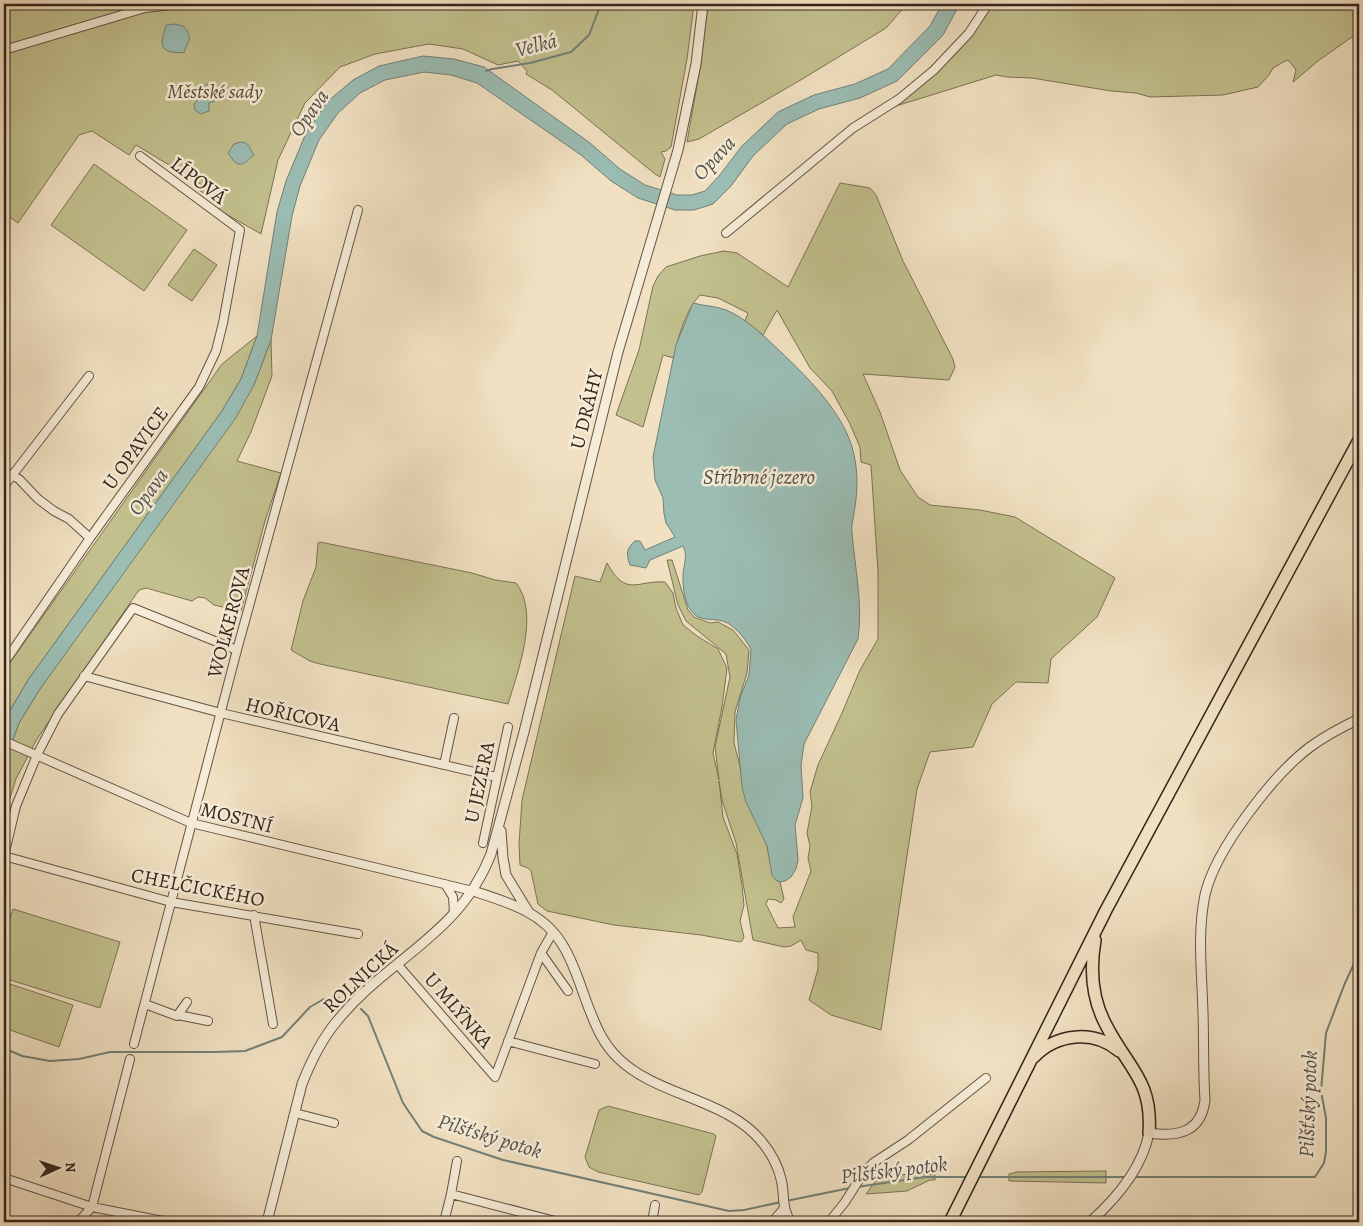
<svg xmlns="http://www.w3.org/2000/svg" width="1363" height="1226" font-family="Alegreya,serif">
	<rect width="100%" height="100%" fill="#f1e1c2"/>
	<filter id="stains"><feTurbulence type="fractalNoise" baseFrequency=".004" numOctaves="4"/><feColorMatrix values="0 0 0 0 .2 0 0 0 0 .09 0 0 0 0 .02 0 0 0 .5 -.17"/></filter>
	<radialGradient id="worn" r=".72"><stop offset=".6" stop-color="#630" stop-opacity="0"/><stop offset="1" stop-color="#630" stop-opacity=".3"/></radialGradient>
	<path fill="#c2c08e" stroke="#7c7254" d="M4 4H694L687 59 671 147 666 151 661 152 665 159 660 177 655 174 552 90 526 74 527 71 518 61 498 65 463 49 429 44 375 54 340 67 305 103 278 160 261 234 219 210 221 204 199 190 202 185 136 145 129 155 92 131 79 135 18 223 4 213 6 207 4 205Z
		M708 4H907L886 28 799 81 699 139 687 142 701 63Z
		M991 4H1359V32L1318 61 1293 82 1296 70 1290 62 1287 60 1273 68 1269 75 1258 87 1223 95 1150 97 1136 93 1111 91 1032 78 1007 77 996 75 896 106 974 33Z
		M94 164 187 230 144 291 51 225Z
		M840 183 870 188 876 195 903 261 953 359 955 367 949 380 863 374 880 412 900 470 918 497 930 505 980 510 1015 517 1115 578 1097 617 1051 659 1048 683 1016 682 992 704 973 747 930 752 917 789 881 1030 831 1015 809 1000 818 969V953L806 950 801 940 791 946 784 947 753 940 736 843 722 800 719 781 723 817 737 854 742 886 744 905 740 921 744 937 742 941 740 942 701 935 614 925 547 911 538 904 531 871 528 868 520 865 519 844 522 800 575 576 600 582 607 563C626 598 637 580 665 582L673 593 676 608 683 625 697 636 718 649 727 668 722 707 713 753 719 780 715 747 730 677 726 654 686 621 678 605 667 560H672L688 610 694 617 710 623 718 622 733 630 749 650 747 673 735 712 734 743 752 812 767 846 773 875 776 880 780 882 784 899 781 903 776 900 768 899 766 904 778 928 795 927 793 917 811 871 808 858 810 846 807 833 812 806 810 792 818 765 842 713 860 670 878 639V572L871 465 861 462 860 447 849 422 832 391 810 368 777 310 763 335 745 321 748 313 718 298 700 295C685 311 678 337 674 358L663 355 643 427 616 415 639 350 653 286 658 276 666 267 700 256 724 251 737 253 788 287Z
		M194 249 217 265 192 301 168 285Z
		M257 336 241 379 222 411 28 680 4 721V671L222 364Z
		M271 340 272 376 251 432 237 461 281 473 265 521 241 611 214 605 205 598 198 597 192 601 146 588 139 590 37 739 16 779 4 817V765L19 723 40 689 254 385Z
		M320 542 472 573 495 580 516 583C540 613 518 671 508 704L320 664 310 661 291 650 303 601 316 567 318 543Z
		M13 909 120 942 100 1008 4 978V938Z
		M4 982 73 1005 59 1047 4 1028Z
		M608 1106 714 1134 716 1136 702 1192 699 1195 598 1172 589 1167 585 1157 599 1110Z
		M1106 1171V1183L1009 1181V1174L1017 1172Z
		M935 1174V1180H930L907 1191 866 1194 880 1175Z"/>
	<path fill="#9bbdb4" stroke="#728077" d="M942 4H958L956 11 943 35 897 81 860 98 819 109 787 124 753 156 731 186 713 204 694 210H675L638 198 611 181 581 155 477 83 451 75 424 72 385 80 360 93 338 113 319 140 300 186 292 216 271 340 254 385 235 419 40 689 19 723 4 765V721L28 680 222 411 241 379 257 336 277 212 286 181 306 133 327 102 353 80 379 66 423 56 454 59 484 67 590 143 620 169 645 185 677 195H692L705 191 719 176 742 146 778 112 814 95 855 84 888 69 930 26Z
		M174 24 183 26C196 39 186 42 184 53 180 52 176 53 172 52 155 49 165 34 166 25Z
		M207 84 215 86C219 90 220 95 217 100L209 103V111L201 114 195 110 194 104 198 100 201 99 200 90Z
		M241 142C251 143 249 149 254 155 249 159 241 170 233 160 231 158 230 155 228 153L234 144Z
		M693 303C704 306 716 306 726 310 741 316 755 328 766 338 797 367 840 406 852 447 858 467 858 487 855 507 854 515 851 525 852 533 855 569 863 603 858 639L804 744 801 765 803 798 795 825 798 860 796 869 791 877 785 881 780 882 776 880 772 875 767 846 746 802 742 787 736 720 740 698 749 675 751 649C744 637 732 621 717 620 707 619 696 620 690 609 685 602 683 588 683 580 682 567 689 558 683 546L650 560 646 568 630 565C626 554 626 549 635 541H640L645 550 675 537 666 523 664 514 663 498 655 480 653 457 676 345Z"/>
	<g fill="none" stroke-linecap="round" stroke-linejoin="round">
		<path stroke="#728077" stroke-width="2" d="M486 71 492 69 530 63 571 52 589 35 599 9V4
			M361 1009 368 1016 403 1103 422 1131 434 1137 503 1160 729 1211 744 1210 781 1202
			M4 1048 22 1056 50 1061 79 1059 110 1052H215L245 1051 282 1037 310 1007 324 999 339 998
			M979 1177H1126
			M1134 1177H1315L1324 1163 1326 1152V1118L1321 1091 1326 1033 1345 983 1359 953
			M857 1187 925 1177H969
			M786 1201 850 1188"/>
		<g stroke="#645345" stroke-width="10">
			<path id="minor" d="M4 50 145 8 179 4
				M726 233 853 128 899 99 934 70 969 33 988 4
				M4 472 19 479 38 499 54 511 69 519 90 538
				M4 486 89 376
				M4 663 90 538 199 387 216 351 223 323 240 230 140 156
				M84 676 221 713 496 777
				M4 741 191 823 473 891
				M444 765 454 718
				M483 843 508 727
				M4 856 16 806 37 755 58 714 133 608 237 650
				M4 856 171 902 358 934
				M445 884 453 897 454 914
				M254 915 273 1024
				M541 953 568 991
				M398 965 495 1077 541 953 553 932
				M145 1004 177 1016 187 1002
				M178 1015 208 1021
				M508 1041 595 1064
				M134 1044 237 650 358 210
				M295 1113 334 1123
				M4 1178 92 1207 168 1222
				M451 1194 457 1161
				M78 1222 92 1207 130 1059
				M444 1222 451 1194 559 1222
				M652 1222 655 1205
				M829 1222 845 1202 864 1172 873 1163 908 1140 986 1078"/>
		</g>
		<g stroke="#645345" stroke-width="11">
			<path id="tertiary" d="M501 831 503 858 506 875 528 911
				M473 891C507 902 543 912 562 944 575 964 581 989 590 1011 597 1029 604 1045 619 1059 657 1096 728 1099 762 1142 771 1153 778 1166 781 1179 785 1193 781 1210 791 1222
				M267 1222 302 1084C311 1061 321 1040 337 1021 388 958 459 936 491 854L524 732 618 352 678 150 696 64 703 4
				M773 1222 784 1209
				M1090 1222C1117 1198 1142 1169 1149 1133 1177 1137 1201 1133 1205 1100 1203 1071 1204 1042 1203 1013 1202 974 1197 933 1205 895 1215 850 1273 775 1310 747 1325 736 1342 727 1359 719"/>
		</g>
		<g stroke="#35241b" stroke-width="14">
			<path id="primary" d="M1095 940C1090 969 1092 999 1106 1025 1127 1067 1153 1080 1149 1133
				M1034 1057C1056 1034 1093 1029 1119 1051
				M950 1222 1106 910 1359 440"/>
		</g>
		<use href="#minor" stroke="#f6ecd7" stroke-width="8"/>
		<use href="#tertiary" stroke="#f6ecd7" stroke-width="9"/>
		<use href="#primary" stroke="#f1e1c2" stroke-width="11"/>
	</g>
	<g text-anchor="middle" stroke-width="5" stroke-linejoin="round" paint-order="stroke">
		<g font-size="20" font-style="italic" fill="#584b38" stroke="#f6ecd7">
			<text x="215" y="98">Městské sady</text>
		</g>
		<g font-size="20" fill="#35241b" stroke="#f6ecd7">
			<text transform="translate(199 180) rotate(37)" y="7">LÍPOVÁ</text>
			<text transform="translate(586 409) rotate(-76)" y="7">U DRÁHY</text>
			<text transform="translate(135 448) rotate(-54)" y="7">U OPAVICE</text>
			<text transform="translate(228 622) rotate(-75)" y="7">WOLKEROVA</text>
			<text transform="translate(293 714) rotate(13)" y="7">HOŘICOVA</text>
			<text transform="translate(479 782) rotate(-78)" y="7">U JEZERA</text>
			<text transform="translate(237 817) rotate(14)" y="7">MOSTNÍ</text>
			<text transform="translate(198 887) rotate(11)" y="7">CHELČICKÉHO</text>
			<text transform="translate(360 977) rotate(-43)" y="7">ROLNICKÁ</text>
			<text transform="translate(459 1010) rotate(49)" y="7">U MLÝNKA</text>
		</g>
		<g font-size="21" font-style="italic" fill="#545249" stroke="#f6ecd7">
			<text transform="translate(536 45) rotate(-14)" y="7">Velká</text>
			<text transform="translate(309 113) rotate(-55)" y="7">Opava</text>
			<text transform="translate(714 158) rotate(-47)" y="7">Opava</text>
			<text x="759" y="484">Stříbrné jezero</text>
			<text transform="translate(148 492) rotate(-54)" y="7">Opava</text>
			<text transform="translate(1308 1104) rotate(-88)" y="7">Pilšťský potok</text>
			<text transform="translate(490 1136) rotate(17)" y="7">Pilšťský potok</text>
			<text transform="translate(894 1170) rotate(-7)" y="7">Pilšťský potok</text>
		</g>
	</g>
	<rect width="1363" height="1226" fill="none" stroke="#f1e1c2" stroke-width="20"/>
	<rect x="5" y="5" width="1353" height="1216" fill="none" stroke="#35241b" stroke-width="2.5"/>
	<rect x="10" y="10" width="1343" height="1206" fill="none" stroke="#35241b"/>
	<g transform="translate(58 1168) rotate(87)" stroke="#f6ecd7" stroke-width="4" paint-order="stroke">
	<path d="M0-4L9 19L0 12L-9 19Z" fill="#35241b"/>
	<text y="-8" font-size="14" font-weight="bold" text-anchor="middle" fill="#35241b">N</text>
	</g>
	<rect width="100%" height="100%" filter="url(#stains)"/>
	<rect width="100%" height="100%" fill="url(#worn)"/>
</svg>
